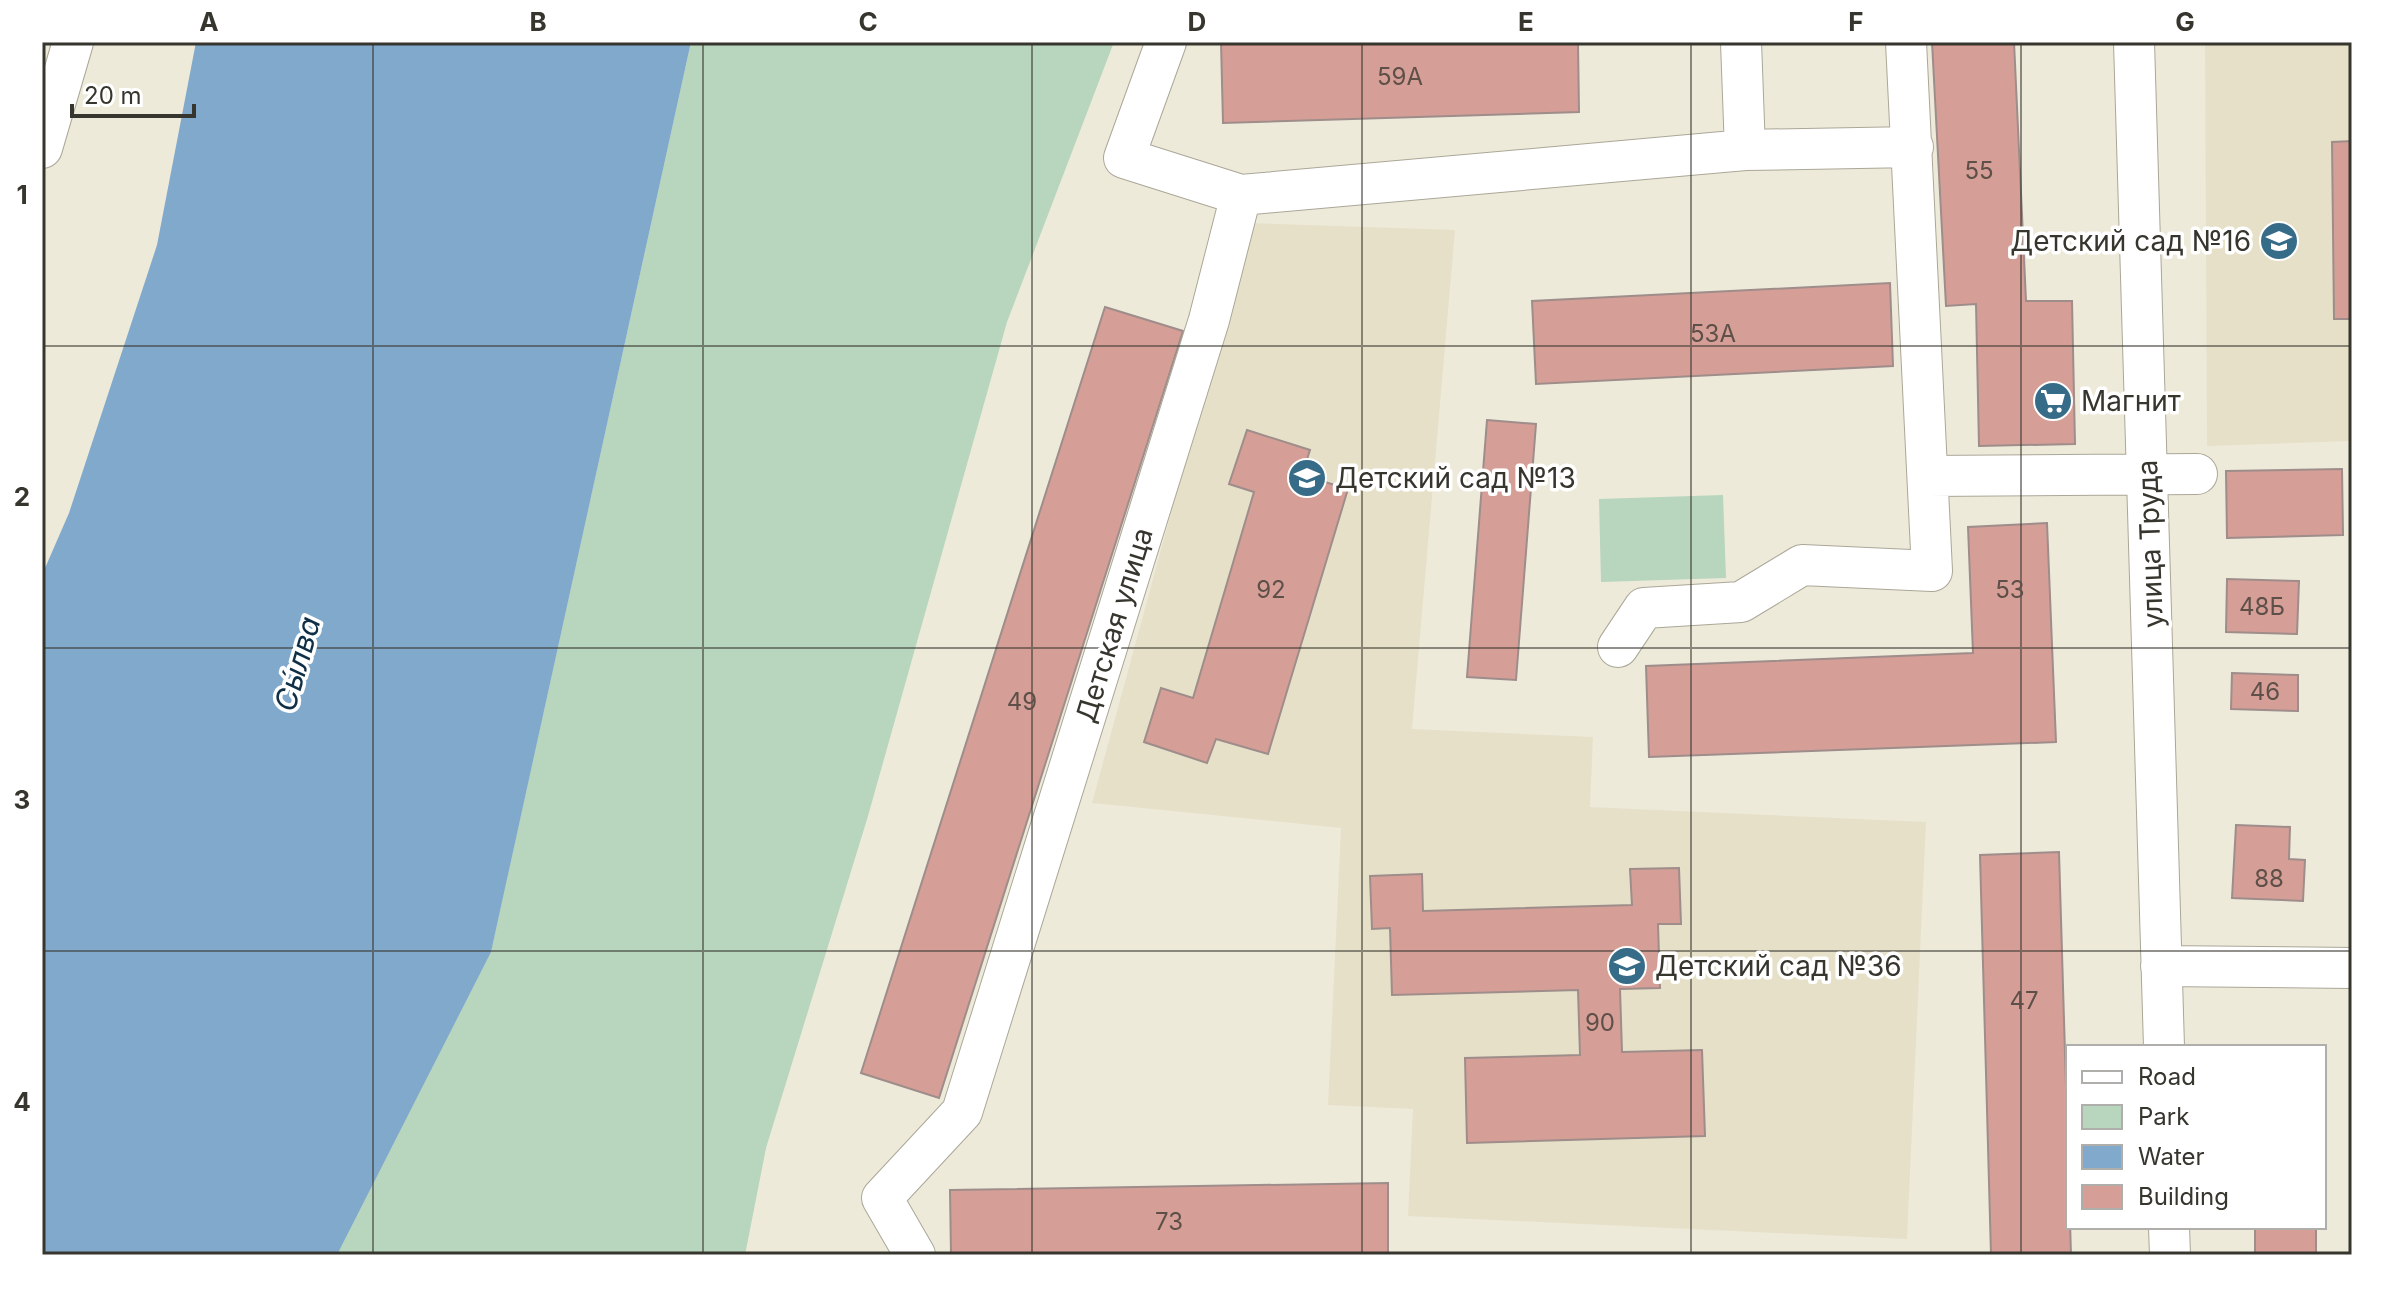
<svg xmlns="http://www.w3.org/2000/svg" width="2394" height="1297" font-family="Inter,sans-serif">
	<rect width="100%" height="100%" fill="#eeeada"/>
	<path fill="#e6e0c9" d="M2205 42H2352V441L2207 446Z
		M1250 223 1455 230 1412 729 1593 737 1590 807 1926 822 1907 1239 1408 1216 1413 1109 1328 1105 1341 828 1092 803Z"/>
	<path fill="#b7d6bd" d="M691 42H1114L1007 322 868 816 766 1148 745 1255H337L491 951Z
		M1723 495 1726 578 1601 582 1599 499Z"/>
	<path fill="#81a9cb" d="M196 42H691L491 952 337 1255H42V575L69 513 157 245Z"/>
	<path fill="#d59f97" stroke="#9e8d8a" stroke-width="2" d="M1221 42H1578L1579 112 1223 123Z
		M1932 42H2014L2026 301H2072L2075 444 1979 446 1976 304 1946 306Z
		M2352 141V319H2334L2332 142Z
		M1890 283 1893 366 1536 384 1532 301Z
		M1105 307 1183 331 939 1098 861 1073Z
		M1487 420 1536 424 1516 680 1467 677Z
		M1247 430 1310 450 1302 475 1348 489 1268 754 1216 739 1207 763 1144 742 1161 688 1193 698 1254 492 1229 484Z
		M2342 469 2343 535 2227 538 2226 471Z
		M2047 523 2056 742 1649 757 1646 666 1973 653 1968 527Z
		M2227 579 2299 581 2297 634 2226 632Z
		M2232 673 2298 675V711L2231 709Z
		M2236 825 2290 827 2289 859 2305 860 2303 901 2232 898Z
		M2059 852 2071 1255H1991L1980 855Z
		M1679 868 1681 924H1658L1660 988 1620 989 1622 1052 1702 1050 1705 1136 1467 1143 1465 1058 1580 1055 1578 990 1392 995 1390 928 1372 929 1370 876 1422 874 1423 911 1632 905 1630 869Z
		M1388 1183V1255H951L950 1190Z
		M2255 1227H2316V1255H2255Z"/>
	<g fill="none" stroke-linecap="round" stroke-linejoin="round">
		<g stroke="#aba798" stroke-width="42">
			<path id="minor" d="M1741 42 1745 150 1913 147
				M2134 42 2164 1047
				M42 148 73 42
				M1241 195 1745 150
				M1928 476 2197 474
				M1618 647 1644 608 1741 602 1802 565 1932 571 1906 42
				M2161 966 2352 968
				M2169 1227 2170 1255
				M915 1255 882 1198 962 1112 1209 320 1241 195 1124 158 1166 42"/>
		</g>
		<use href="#minor" stroke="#fff" stroke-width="40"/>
	</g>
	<path fill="none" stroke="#36352e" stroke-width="2" stroke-opacity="0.55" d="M373 42V1255M703 42V1255M1032 42V1255M1362 42V1255M1691 42V1255M2021 42V1255M42 346H2352M42 648H2352M42 951H2352"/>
	<defs>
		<g id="school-disc" transform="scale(2)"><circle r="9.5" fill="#376c88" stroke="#fff"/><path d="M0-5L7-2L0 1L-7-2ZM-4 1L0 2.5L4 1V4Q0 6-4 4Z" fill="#fff"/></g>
		<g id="supermarket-disc" transform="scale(2)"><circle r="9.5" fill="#376c88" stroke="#fff"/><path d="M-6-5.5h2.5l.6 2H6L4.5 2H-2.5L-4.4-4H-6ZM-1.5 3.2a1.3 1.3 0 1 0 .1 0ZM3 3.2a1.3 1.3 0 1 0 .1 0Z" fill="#fff"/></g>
	</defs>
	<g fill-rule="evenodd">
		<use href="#school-disc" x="2279" y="241"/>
		<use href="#supermarket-disc" x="2053" y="401"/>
		<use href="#school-disc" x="1307" y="478"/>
		<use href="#school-disc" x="1627" y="966"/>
	</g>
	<g text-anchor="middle" stroke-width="7" stroke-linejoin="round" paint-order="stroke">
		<g font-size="24" fill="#5e5048">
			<text x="1400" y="85">59А</text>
			<text x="1979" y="179">55</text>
			<text x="1713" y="342">53А</text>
			<text x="1271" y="598">92</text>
			<text x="2010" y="598">53</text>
			<text x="2262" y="615">48Б</text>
			<text x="2265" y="700">46</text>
			<text x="1022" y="710">49</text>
			<text x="2269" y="887">88</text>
			<text x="2024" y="1009">47</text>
			<text x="1600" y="1031">90</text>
			<text x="1169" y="1230">73</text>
		</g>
		<g font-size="28" fill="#36352e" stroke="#fff" text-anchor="start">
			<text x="2251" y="251" text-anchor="end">Детский сад №16</text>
			<text x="2081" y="411">Магнит</text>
			<text x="1335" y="488">Детский сад №13</text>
			<text x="1655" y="976">Детский сад №36</text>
		</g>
		<g font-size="28" fill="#36352e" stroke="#fff">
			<text transform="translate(2150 544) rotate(-92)" y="10">улица Труда</text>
			<text transform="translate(1114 625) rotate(-73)" y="10">Детская улица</text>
		</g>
		<g font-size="30" font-style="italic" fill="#0f2f47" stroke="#fff">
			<text transform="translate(298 664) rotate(-74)" y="10">Сы́лва</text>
		</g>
	</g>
	<rect width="2394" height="1297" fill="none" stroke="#ffffff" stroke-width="88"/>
	<rect x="2066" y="1045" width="260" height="184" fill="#ffffff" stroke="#afaeab" stroke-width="2"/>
	<rect x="2082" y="1071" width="40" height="12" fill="#ffffff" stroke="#afaeab" stroke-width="2"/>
	<text x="2138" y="1085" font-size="24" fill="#36352e">Road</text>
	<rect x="2082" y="1105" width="40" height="24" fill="#b7d6bd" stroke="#afaeab" stroke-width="2"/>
	<text x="2138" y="1125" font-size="24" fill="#36352e">Park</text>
	<rect x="2082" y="1145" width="40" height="24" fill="#81a9cb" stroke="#afaeab" stroke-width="2"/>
	<text x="2138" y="1165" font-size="24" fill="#36352e">Water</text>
	<rect x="2082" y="1185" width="40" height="24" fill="#d59f97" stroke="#afaeab" stroke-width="2"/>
	<text x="2138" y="1205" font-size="24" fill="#36352e">Building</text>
	<path d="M72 104v12h122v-12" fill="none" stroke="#36352e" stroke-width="4"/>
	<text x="84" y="104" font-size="24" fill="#36352e" stroke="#ffffff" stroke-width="6" paint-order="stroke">20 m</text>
	<rect x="44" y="44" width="2306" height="1209" fill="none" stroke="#36352e" stroke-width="3"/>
	<g font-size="26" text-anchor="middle" font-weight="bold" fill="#36352e">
		<text x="209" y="31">A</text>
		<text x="538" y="31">B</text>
		<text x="868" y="31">C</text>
		<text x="1197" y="31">D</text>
		<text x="1526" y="31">E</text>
		<text x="1856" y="31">F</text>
		<text x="2185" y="31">G</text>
		<text x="22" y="204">1</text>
		<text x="22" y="506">2</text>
		<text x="22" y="809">3</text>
		<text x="22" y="1111">4</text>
	</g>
</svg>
